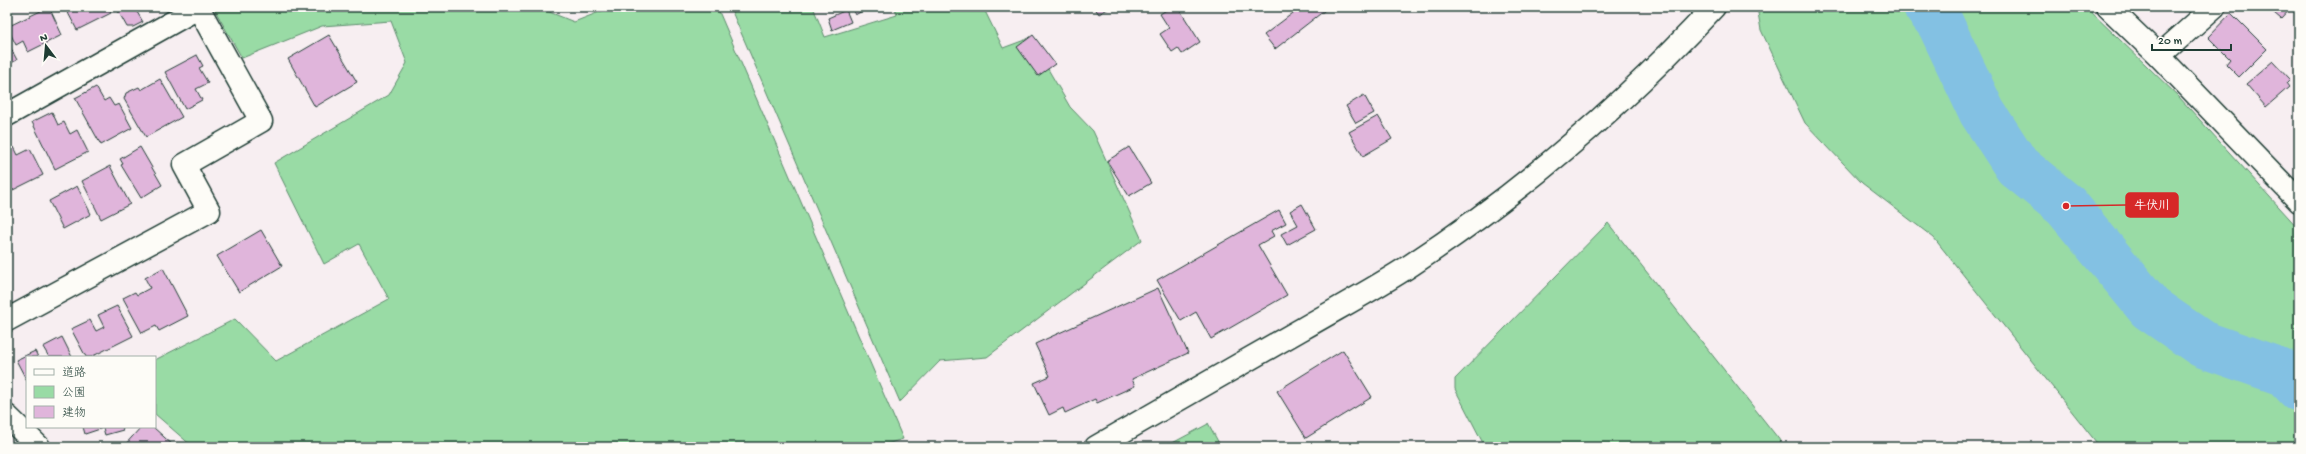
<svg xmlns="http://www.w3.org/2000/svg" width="2306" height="454" font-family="'Gochi Hand','Klee One',sans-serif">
	<rect width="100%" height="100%" fill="#f7eef1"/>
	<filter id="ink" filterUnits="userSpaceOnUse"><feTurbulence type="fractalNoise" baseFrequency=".025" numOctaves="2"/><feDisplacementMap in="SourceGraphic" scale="8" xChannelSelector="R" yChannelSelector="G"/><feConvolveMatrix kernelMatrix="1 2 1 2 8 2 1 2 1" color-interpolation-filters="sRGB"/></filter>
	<g filter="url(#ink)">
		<path fill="#99dba5" stroke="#5c8c6c" d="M213 7H537L574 22 612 7H717L903 439 877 447H193L155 414V360L235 319 276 361 389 299 359 244 324 264 274 163 389 95 407 63 391 21 322 26 242 58Z
			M730 7H813L825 37 897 15 894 7H983L1003 48 1030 38 1070 107 1093 131 1142 240 987 357 940 361 900 402Z
			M1757 7H2086L2179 97 2299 229V447H2100L1934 238 1862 183 1805 123 1761 30Z
			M1608 223 1785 447H1485L1455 389V379Z
			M1208 423 1221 447H1165L1208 424Z"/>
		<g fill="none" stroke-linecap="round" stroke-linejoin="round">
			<path stroke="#83c1e3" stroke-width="47" d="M1927 7 1940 23 1982 112 2017 166 2066 206 2150 308 2202 344 2285 373 2299 388"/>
		</g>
		<path fill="#e0b5db" stroke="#1f3d34" d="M49 7 62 35 28 52 23 41 16 45 7 27Z
			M65 7H108L111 13 77 30Z
			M134 7 143 22 133 27H127L117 9 120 7Z
			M851 7H865L866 9 855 15Z
			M1094 7H1111L1099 14Z
			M1171 7H1178L1200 42 1182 54 1178 48 1172 52 1160 34 1169 28 1160 14Z
			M1301 7H1329L1275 49 1264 35Z
			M2267 7H2292L2281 19Z
			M846 10 851 22 832 30 828 18Z
			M2231 13 2267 49 2239 77 2226 64 2230 59 2208 37Z
			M329 35 357 82 315 107 288 59Z
			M1033 35 1055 64 1038 76 1017 47Z
			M7 41 17 60 7 65Z
			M197 55 203 66 199 68 208 83 196 89 202 100 185 109 165 72Z
			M2273 61 2290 79 2286 83 2289 87 2266 107 2246 84Z
			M160 79 182 117 146 137 124 99 126 93 139 87 141 90Z
			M96 87 104 101 109 98 114 106 119 104 132 128 101 145 75 98Z
			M1364 95 1374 113 1356 123 1346 106Z
			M52 112 58 125 64 122 70 134 77 130 88 152 55 169 32 122Z
			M1378 116 1392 139 1363 156 1349 132Z
			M14 147 18 155 30 149 43 175 7 193V151Z
			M140 147 162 185 141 198 121 165 123 164 120 159Z
			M1129 147 1151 183 1129 196 1107 161Z
			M110 166 130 204 101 219 82 181Z
			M77 186 91 214 63 229 49 201Z
			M1302 204 1316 229 1287 245 1281 234 1298 225 1290 211Z
			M1279 210 1286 223 1271 231 1274 236 1258 245 1287 295 1211 339 1196 312 1181 321 1157 280Z
			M261 230 282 266 239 292 217 256Z
			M163 268 188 316 159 331 156 326 142 333 123 298 135 292 137 295 150 288 145 278Z
			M1158 288 1188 353 1132 379 1135 386 1097 403 1095 399 1065 413 1063 408 1049 415 1034 383 1050 376 1035 344Z
			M117 306 133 336 91 357H86L71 329 90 320 96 331 104 327 98 315Z
			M62 337 72 357H49L43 347Z
			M1343 350 1372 397 1306 438 1277 391Z
			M35 351 38 357H27V381L16 360Z
			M83 427H122L123 430 105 435 103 428 85 434Z
			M141 427H153L175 447H123Z"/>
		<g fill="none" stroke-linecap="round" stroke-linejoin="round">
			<g stroke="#1f3d34" stroke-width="25">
				<path id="street" d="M2159 56 2214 7
					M7 115 198 8
					M7 320 209 211 184 165 261 121 198 7"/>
			</g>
			<g stroke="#1f3d34" stroke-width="25">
				<path id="secondary" d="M2108 7 2159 56 2299 201
					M7 416 39 447
					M1096 447C1164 408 1233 368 1302 329 1338 308 1376 288 1411 265 1523 191 1623 105 1714 7"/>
			</g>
			<use href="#street" stroke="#fdfcf7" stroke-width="22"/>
			<use href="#secondary" stroke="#fdfcf7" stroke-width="22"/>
		</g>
	</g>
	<path fill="none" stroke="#d62828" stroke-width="1.5" d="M2066 206L2126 205"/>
	<circle fill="#d62828" stroke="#fdfcf7" stroke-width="1.5" cx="2066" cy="206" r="4"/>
	<rect fill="#d62828" stroke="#d62828" stroke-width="1.5" x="2126" y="193" width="52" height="24" rx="4"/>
	<g font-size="12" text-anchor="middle" font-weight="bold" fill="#fff">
		<text x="2152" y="209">牛伏川</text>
	</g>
	<rect width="2306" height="454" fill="none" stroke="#fdfcf7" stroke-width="24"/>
	<rect x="12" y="12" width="2282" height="430" fill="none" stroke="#1f3d34" stroke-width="1.5" filter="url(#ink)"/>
	<rect x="26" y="356" width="130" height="72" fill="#fdfcf7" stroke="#a4b0a9"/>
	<rect x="34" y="369" width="20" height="6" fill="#fdfcf7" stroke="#a4b0a9"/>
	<text x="62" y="376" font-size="12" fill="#1f3d34">道路</text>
	<rect x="34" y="386" width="20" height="12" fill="#99dba5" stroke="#a4b0a9"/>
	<text x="62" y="396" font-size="12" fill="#1f3d34">公園</text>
	<rect x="34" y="406" width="20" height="12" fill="#e0b5db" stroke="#a4b0a9"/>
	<text x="62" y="416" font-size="12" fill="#1f3d34">建物</text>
	<g transform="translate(46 46) rotate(344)" stroke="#fdfcf7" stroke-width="3" paint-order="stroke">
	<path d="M0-3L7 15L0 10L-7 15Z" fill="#1f3d34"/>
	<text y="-6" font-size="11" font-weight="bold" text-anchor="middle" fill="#1f3d34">N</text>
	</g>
	<path d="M2152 44v6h79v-6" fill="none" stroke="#1f3d34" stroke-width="2"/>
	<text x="2158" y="44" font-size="12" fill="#1f3d34" stroke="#fdfcf7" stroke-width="3" paint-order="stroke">20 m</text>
</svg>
